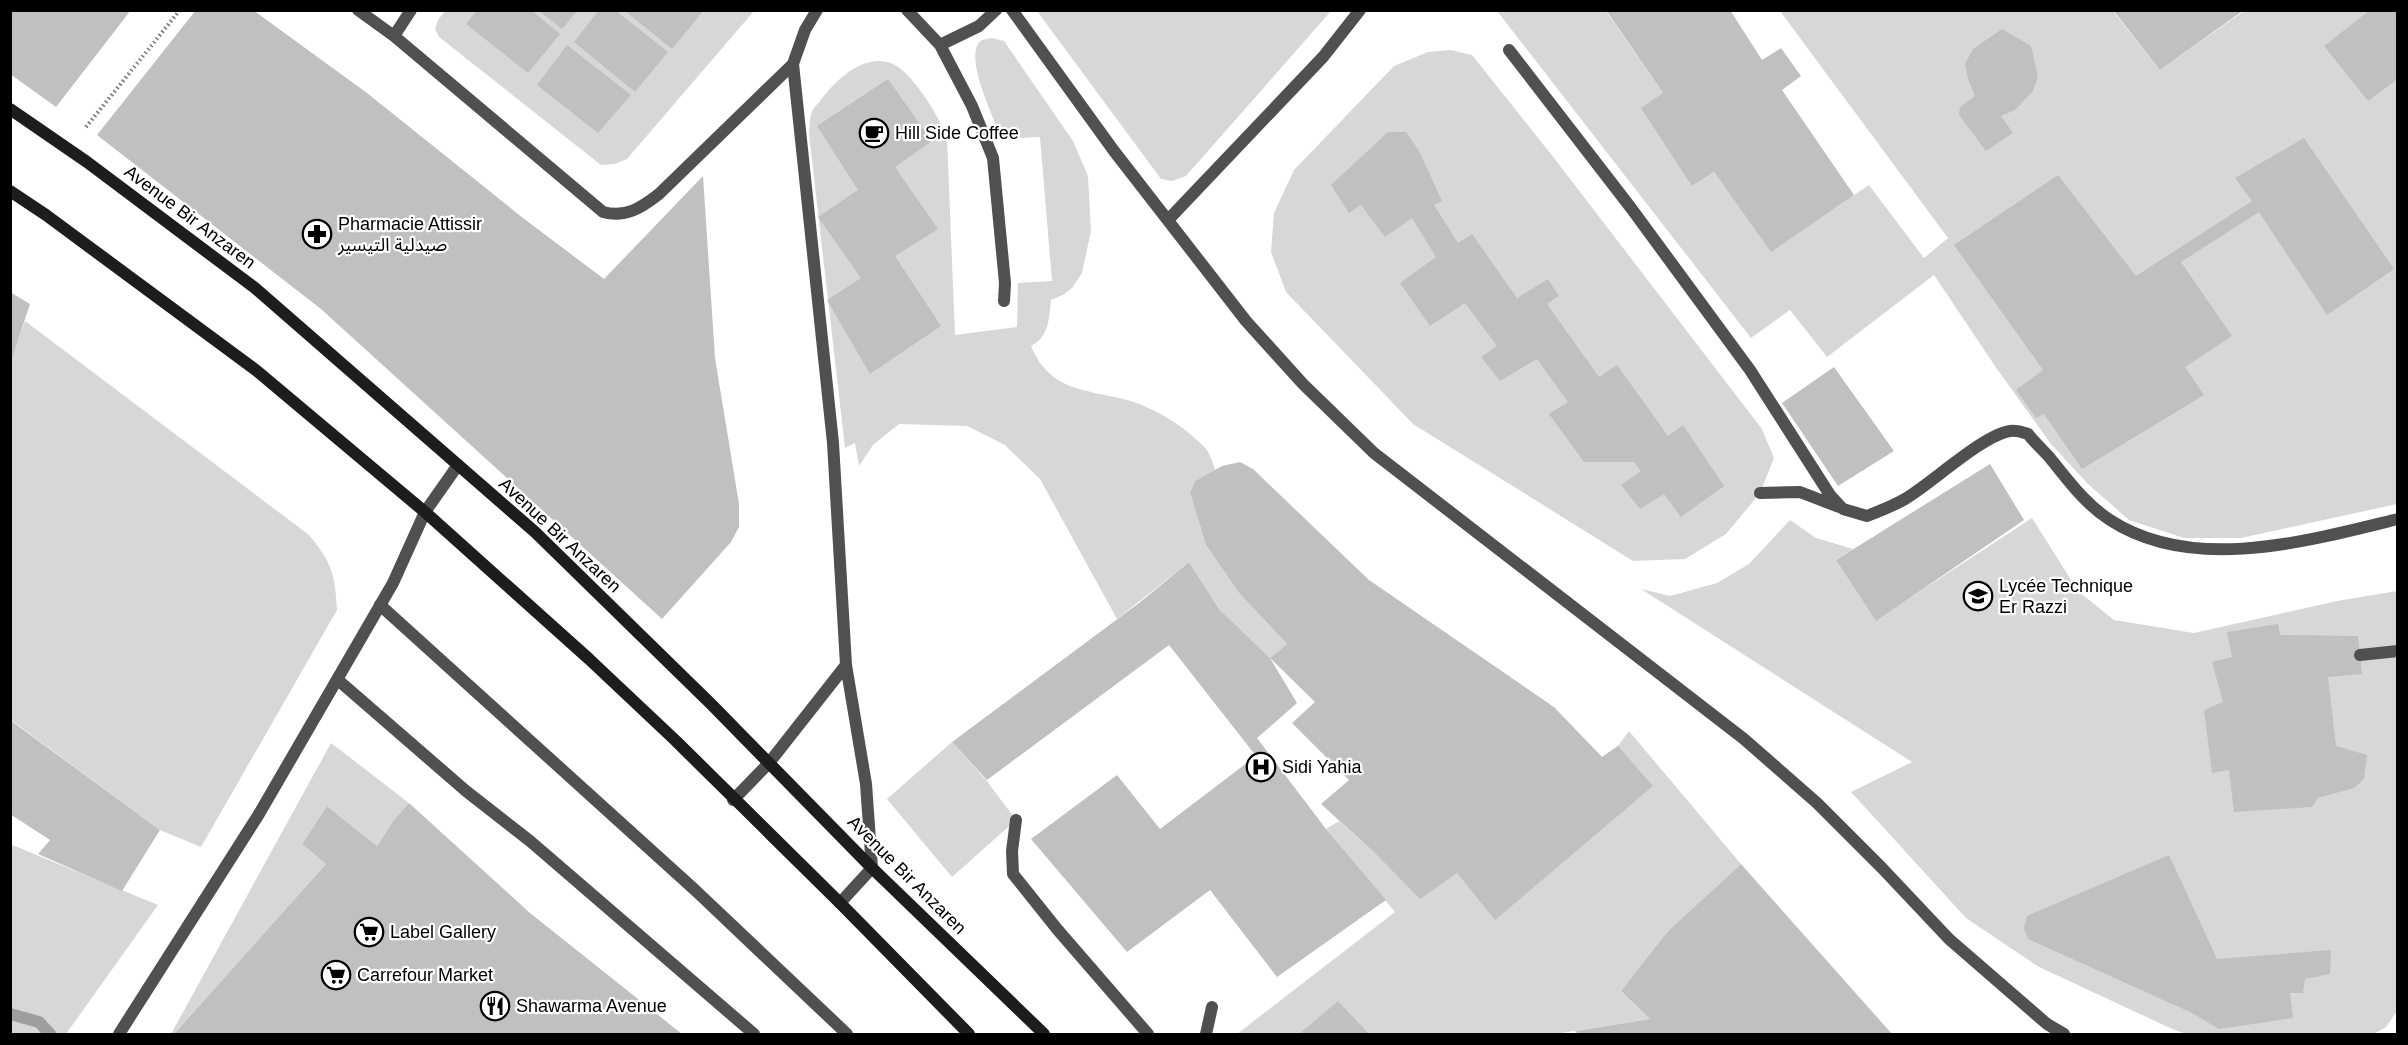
<svg xmlns="http://www.w3.org/2000/svg" width="2408" height="1045" font-family="Helvetica,'Noto Sans Arabic',sans-serif">
	<rect width="100%" height="100%" fill="#fff"/>
	<path fill="#d7d7d7" d="M445 11H754L627 159 615 164 601 165 439 37 435 29 438 20Z
		M1037 11H1331L1186 176 1172 181 1161 179Z
		M1497 11H1606L1663 93 1692 186 1714 172 1771 251 1869 185 1924 258 1948 238 1780 11H2113L2160 70 2244 11H2397V504L2241 538H2184L2129 520 2088 484 2051 444 1997 369 1934 275 1827 357 1790 310 1751 338Z
		M992 38 1004 41 1073 141 1088 176 1091 231 1082 273 1072 288 1063 295 1051 300C1049 319 1049 337 1031 346 1050 392 1086 389 1127 400 1154 407 1187 428 1206 449 1210 454 1213 463 1215 470L1195 481 1190 493 1206 545 1239 593 1287 644 1270 658 1219 609 1189 562 1117 619 1040 479 1005 445 967 426 899 424 873 445 859 466 855 443 845 448 809 134C810 128 809 118 812 112 813 108 818 104 820 101 836 80 864 52 893 64 912 72 940 118 947 137L955 335 1017 327 1018 283 1052 281 1040 137 1002 139C995 121 961 53 982 40 985 39 988 39 992 38Z
		M1451 50 1472 55 1554 158 1762 429 1774 458 1760 493 1726 534 1685 559 1633 561 1413 424 1286 292 1271 252 1274 213 1294 170 1394 66 1428 52Z
		M25 321 309 535C332 563 335 574 337 610L201 847 160 830 11 720 10 362Z
		M2032 518 2078 591 2114 620 2194 633 2337 601 2397 591V1011L2386 1027 2374 1034H2186L2170 1028 2039 967 1966 918 1851 792 1912 762 1641 589 1670 596 1717 583 1749 564 1790 520 1816 538 1853 549 1836 560 1876 620Z
		M1553 707 1602 757 1618 746 1629 731 1741 864 1667 932 1621 991 1650 1019 1555 1034H1237L1395 912 1326 829 1339 821 1376 854Z
		M952 742 986 780 1016 820 952 877 887 799Z
		M331 743 409 803 393 821 377 846 327 806 302 844 326 864 174 1034H171Z
		M10 844 158 905 66 1034H11Z"/>
	<g fill="none" stroke-linecap="round" stroke-linejoin="round">
		<path stroke="#9e9e9e" stroke-width="12" d="M10 1014 39 1022 50 1034"/>
	</g>
	<path fill="#c0c0c0" d="M10 10H131L56 107 10 74Z
		M196 10H253L367 93 523 218 604 279 703 176 715 358 739 504V527L731 542 662 619 321 309 97 135Z
		M477 10H531L560 34 528 73 466 24Z
		M538 10H578L562 29Z
		M599 10H615L668 52 635 92 574 42Z
		M624 10H704L672 49Z
		M1606 10H1730L1762 60 1781 48 1801 76 1782 90 1854 195 1771 252 1714 172 1692 186 1641 108 1663 93Z
		M2113 10H2244L2160 70Z
		M2370 10H2398V79L2368 101 2324 46Z
		M2002 29 2031 46 2038 76 2033 91 2015 110 2001 116 2013 133 1986 151 1959 115 1960 107 1975 96 1968 79 1965 64 1973 49Z
		M567 45 631 95 598 133 537 85Z
		M888 79 932 141 895 167 938 229 895 256 941 326 870 374 827 300 861 278 818 217 858 190 817 126Z
		M1388 132H1406L1419 151 1442 201 1434 205 1458 243 1472 234 1517 298 1548 279 1559 296 1547 304 1599 377 1617 365 1668 436 1683 425 1724 486 1681 517 1664 494 1640 509 1621 485 1641 471 1634 462H1584L1549 414 1568 402 1537 359 1500 381 1481 357 1497 346 1465 303 1430 326 1400 283 1436 257 1412 218 1385 237 1361 205 1349 213 1331 185Z
		M2304 138 2394 269 2327 315 2259 212 2181 262 2232 336 2185 367 2204 395 2082 469 2044 414 2036 418 2016 390 2043 370 1954 245 2058 175 2136 276 2252 201 2235 178Z
		M10 292 30 304 11 361H10Z
		M1834 367 1894 451 1838 486 1782 403Z
		M1240 462 1253 469 1369 580 1554 707 1602 757 1618 746 1653 786 1495 920 1457 873 1420 899 1376 854 1321 804 1349 780 1292 723 1315 702 1270 658 1287 644 1239 593 1206 545 1190 493 1195 481 1222 466Z
		M1990 464 2024 520 1876 621 1836 560Z
		M1189 562 1219 609 1270 658 1297 703 1257 738 1326 829 1386 900 1277 977 1210 890 1127 952 1031 839 1117 775 1160 829 1256 756 1169 645 987 780 952 742 1139 603Z
		M2278 624 2280 635 2358 636 2362 674 2328 677 2336 746 2367 755 2364 779 2354 788 2318 798 2312 807 2234 812 2229 770 2212 773 2204 710 2223 702 2212 662 2232 657 2227 632Z
		M10 720 160 830 122 891 38 854 50 840 10 814Z
		M409 803 530 913 682 1034H174L326 864 302 844 327 806 377 846 393 821Z
		M2169 855 2217 959 2331 950 2330 974 2305 979 2303 993H2290L2293 1018 2219 1029 2190 1012 2028 939 2024 928 2027 916Z
		M1741 864 1892 1034H1578L1575 1031 1650 1019 1621 991 1667 932Z
		M1338 1001 1369 1034H1299Z"/>
	<g fill="none" stroke-linecap="round" stroke-linejoin="round">
		<path stroke="#727272" stroke-width="4" stroke-dasharray="1.5 3" stroke-linecap="butt" d="M86 127 180 10"/>
		<path stroke="#505050" stroke-width="12" d="M380 605 695 890 847 1034
			M338 680 466 791 530 841 754 1034"/>
		<path stroke="#505050" stroke-width="12" d="M2360 655 2398 651"/>
		<path stroke="#505050" stroke-width="12" d="M358 10 394 36 603 212C626 218 641 208 659 194L793 64
			M817 10 805 30 793 64 833 443 846 665 866 784 872 868 840 903
			M907 10 940 45 972 106 993 158 1005 283 1004 301
			M1012 10 1114 151 1246 321 1303 384 1374 453 1744 739 1817 803 1882 868 1949 939 2047 1024 2064 1034
			M394 36 411 10
			M940 45 979 26 996 10
			M1509 50 1631 208 1750 370 1830 495 1843 509 1867 516C1880 511 1893 506 1905 499 1932 483 1983 435 2010 431 2017 430 2022 432 2028 434 2035 443 2043 450 2050 458 2068 480 2085 504 2110 520 2193 574 2308 541 2398 519
			M1168 220 1323 57 1360 10
			M1760 493 1800 492 1839 507
			M733 800 769 763 846 665
			M1016 820 1012 851 1013 874 1057 929 1148 1034
			M119 1034 259 814 393 583 425 512 458 465
			M1206 1034 1212 1007"/>
		<path stroke="#1d1d1d" stroke-width="12" d="M10 109 87 162 255 288 535 532 711 704 872 868 1044 1034
			M10 191 46 215 257 371 425 512 589 659 676 741 840 903 969 1034"/>
	</g>
	<defs>
		<g id="cafe-ring" transform="scale(1.5)"><circle r="9.5" fill="#fff" stroke="#000" stroke-width="1.5"/><path d="M-5.5-4.5H6V0H3Q3 3.5 0 3.5H-2.5Q-5.5 3.5-5.5 0ZM3-3.2v2h1.7v-2ZM-6 4.5H4V6H-6Z" fill="#000"/></g>
		<g id="pharmacy-ring" transform="scale(1.5)"><circle r="9.5" fill="#fff" stroke="#000" stroke-width="1.5"/><path d="M-2-6h4v4h4v4h-4v4h-4v-4h-4v-4h4Z" fill="#000"/></g>
		<g id="school-ring" transform="scale(1.5)"><circle r="9.5" fill="#fff" stroke="#000" stroke-width="1.5"/><path d="M0-5L7-2L0 1L-7-2ZM-4 1L0 2.5L4 1V4Q0 6-4 4Z" fill="#000"/></g>
		<g id="hospital-ring" transform="scale(1.5)"><circle r="9.5" fill="#fff" stroke="#000" stroke-width="1.5"/><path d="M-5-5h3v3.5h4V-5h3V5h-3V1.5h-4V5h-3Z" fill="#000"/></g>
		<g id="supermarket-ring" transform="scale(1.5)"><circle r="9.5" fill="#fff" stroke="#000" stroke-width="1.5"/><path d="M-6-5.5h2.5l.6 2H6L4.5 2H-2.5L-4.4-4H-6ZM-1.5 3.2a1.3 1.3 0 1 0 .1 0ZM3 3.2a1.3 1.3 0 1 0 .1 0Z" fill="#000"/></g>
		<g id="restaurant-ring" transform="scale(1.5)"><circle r="9.5" fill="#fff" stroke="#000" stroke-width="1.5"/><path d="M-5-6h1v4h1v-4h1v4h1v-4h1v5L-1.5 .5V6h-2V.5L-5-1ZM5-6V6H3V1.5H1.5Q1.5-4 5-6Z" fill="#000"/></g>
	</defs>
	<g fill-rule="evenodd">
		<use href="#cafe-ring" x="874" y="133"/>
		<use href="#pharmacy-ring" x="317" y="234"/>
		<use href="#school-ring" x="1978" y="596"/>
		<use href="#hospital-ring" x="1261" y="767"/>
		<use href="#supermarket-ring" x="369" y="932"/>
		<use href="#supermarket-ring" x="336" y="975"/>
		<use href="#restaurant-ring" x="495" y="1006"/>
	</g>
	<g text-anchor="middle" stroke-width="4.5" stroke-linejoin="round" paint-order="stroke">
		<g font-size="18" fill="#000" stroke="#fff" text-anchor="start">
			<text x="895" y="139">Hill Side Coffee</text>
			<text x="338" y="230">Pharmacie Attissir<tspan x="338" dy="21">صيدلية التيسير</tspan></text>
			<text x="1999" y="592">Lycée Technique<tspan x="1999" dy="21">Er Razzi</tspan></text>
			<text x="1282" y="773">Sidi Yahia</text>
			<text x="390" y="938">Label Gallery</text>
			<text x="357" y="981">Carrefour Market</text>
			<text x="516" y="1012">Shawarma Avenue</text>
		</g>
		<g font-size="18" fill="#000" stroke="#fff">
			<text transform="translate(190 217) rotate(37)" y="6">Avenue Bir Anzaren</text>
			<text transform="translate(560 535) rotate(43)" y="6">Avenue Bir Anzaren</text>
			<text transform="translate(907 875) rotate(45)" y="6">Avenue Bir Anzaren</text>
		</g>
	</g>
	<rect width="2408" height="1045" fill="none" stroke="#000000" stroke-width="24"/>
</svg>
